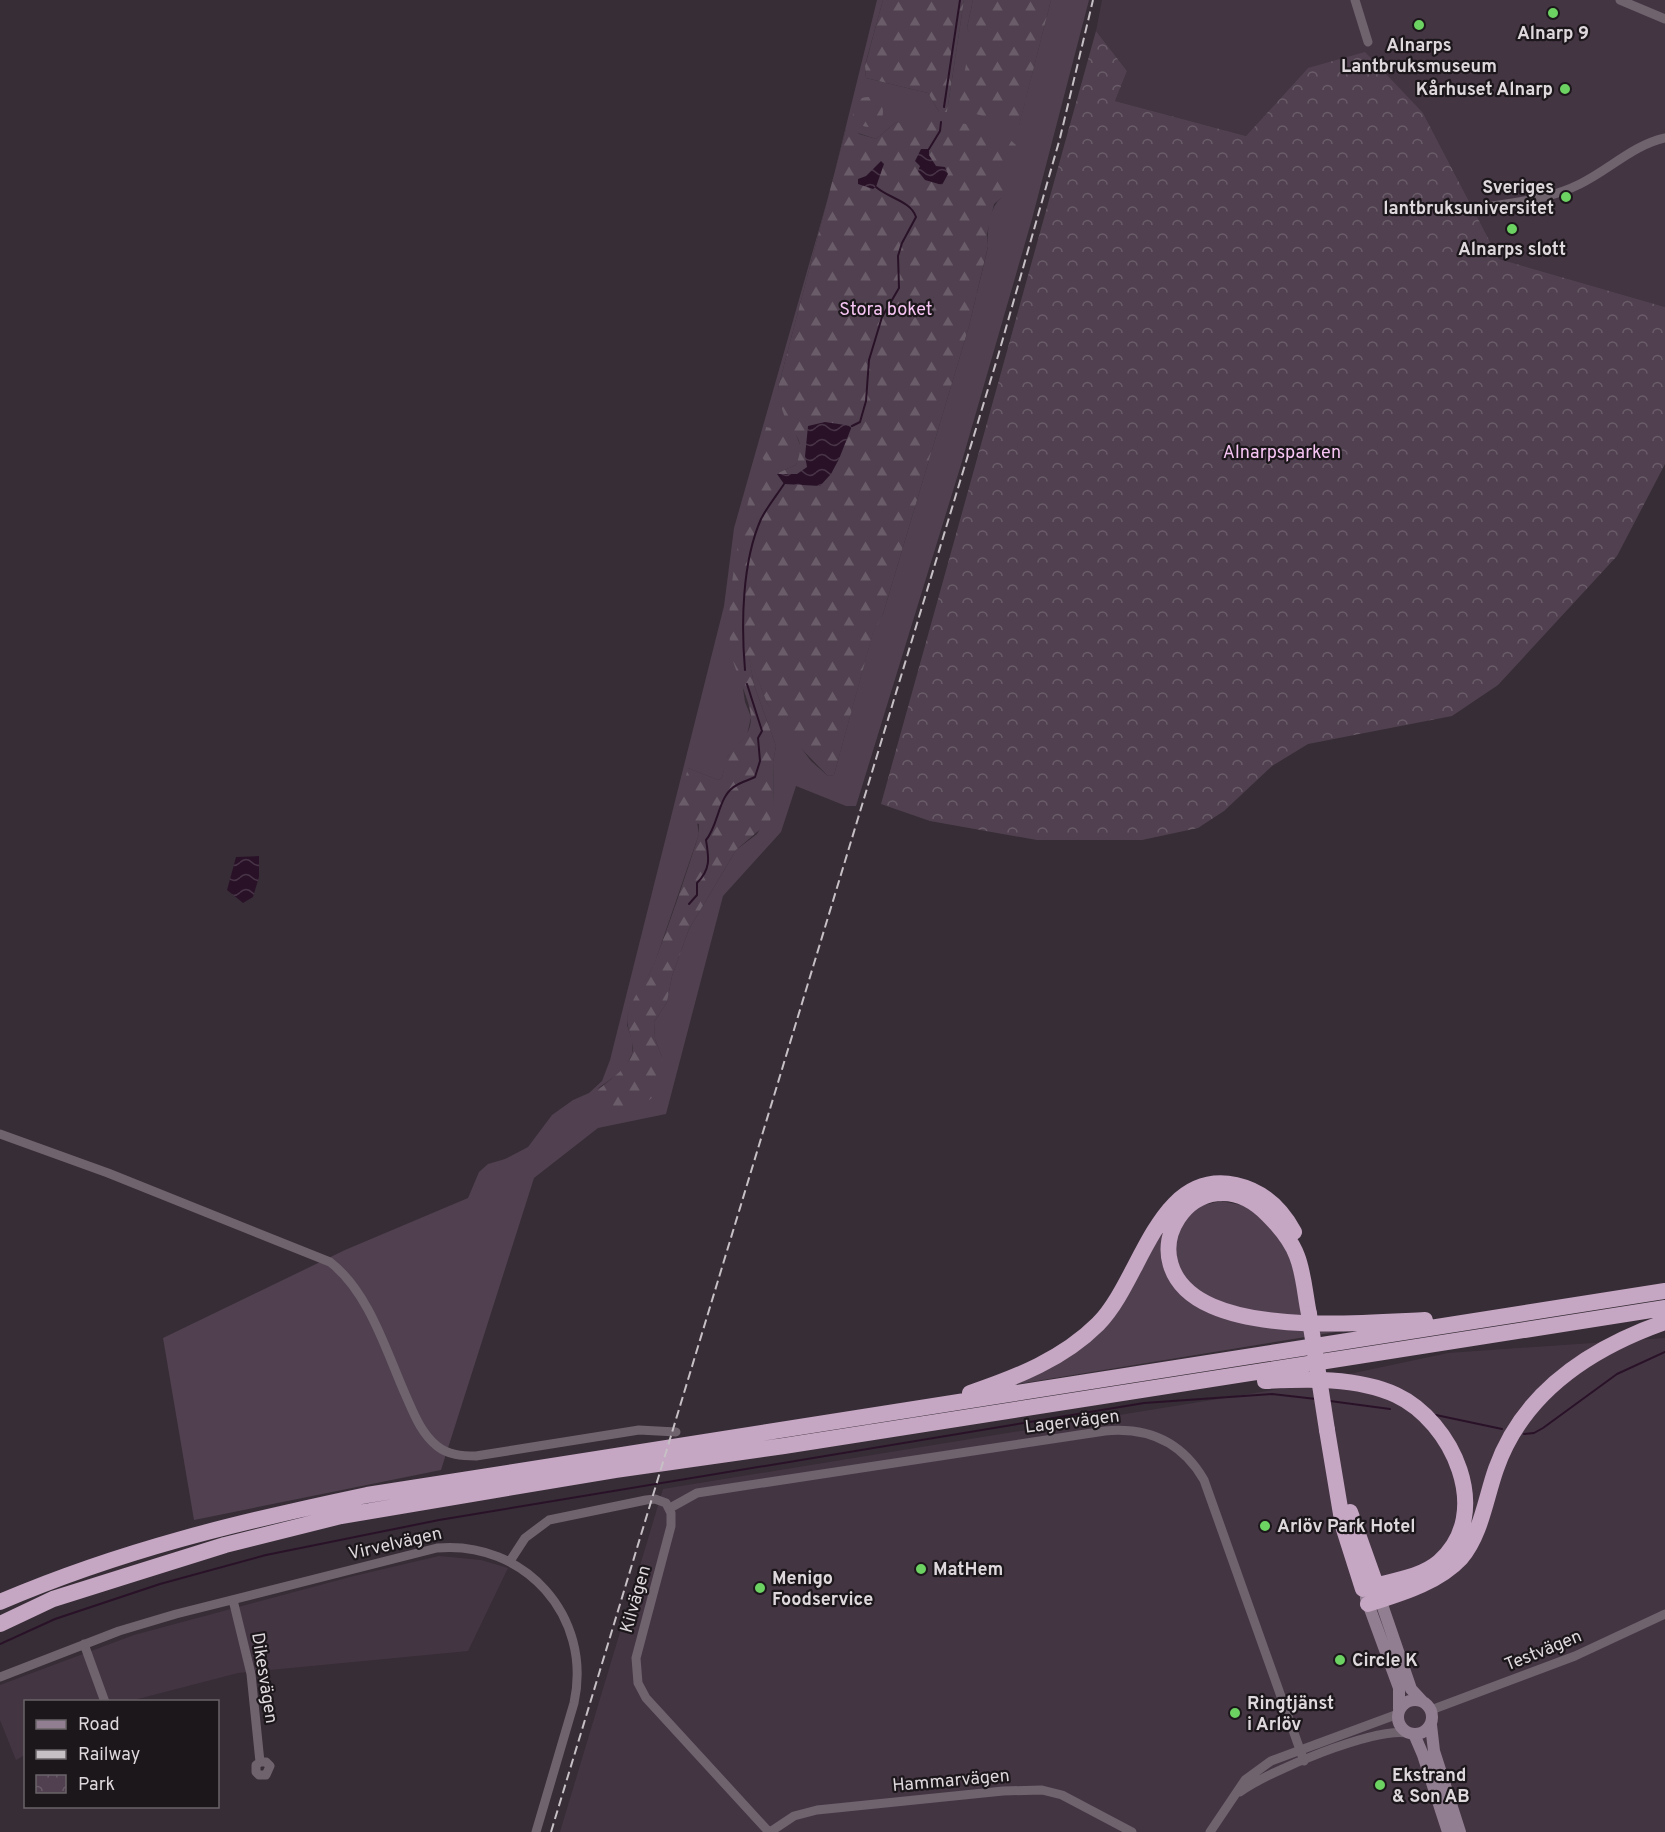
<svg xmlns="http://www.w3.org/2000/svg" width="1665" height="1832" font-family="Overpass,sans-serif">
	<defs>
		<pattern id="forest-firs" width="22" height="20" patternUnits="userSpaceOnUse" patternTransform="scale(1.5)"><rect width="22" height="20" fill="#514150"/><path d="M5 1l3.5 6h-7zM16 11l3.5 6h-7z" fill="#6a5c69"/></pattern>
		<pattern id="park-crowns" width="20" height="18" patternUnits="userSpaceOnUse" patternTransform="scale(1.5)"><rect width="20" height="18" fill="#514150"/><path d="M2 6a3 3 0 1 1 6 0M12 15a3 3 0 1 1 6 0" fill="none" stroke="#6a5c69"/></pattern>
		<pattern id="water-waves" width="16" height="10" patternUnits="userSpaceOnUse" patternTransform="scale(1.5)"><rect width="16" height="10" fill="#291228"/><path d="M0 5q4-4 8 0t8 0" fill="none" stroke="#483447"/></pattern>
	</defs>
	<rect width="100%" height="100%" fill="#372d36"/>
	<path fill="#443543" d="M1102 0H1665V307L1499 259 1423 113 1308 68 1246 136 1115 101 1127 71 1096 31Z
		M1665 1338V1832H560L663 1489 1279 1389 1448 1353Z
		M439 1556 481 1560 508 1568 468 1651 238 1673 130 1701 26 1702 25 1755 16 1760 0 1720V1685L134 1635 354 1576Z"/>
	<path fill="#514150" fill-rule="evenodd" d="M877 0H883L865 65 866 78 928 93 939 112H947L964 0H973L967 28 1019 125 1051 0H1089L1032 219 960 468 856 806H846L796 786 781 832 723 896 666 1114 598 1128 534 1178 441 1470 194 1520 163 1338 345 1250 468 1198 479 1172 488 1164 505 1159 528 1147 552 1115 573 1100 589 1093 602 1081 610 1060 724 606 734 528 831 187ZM907 122 1001 198C989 208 987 230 988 247L969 326 883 614 873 632 834 775 828 776 811 761 767 703 748 653 754 685 776 746 773 762 774 804 757 834 736 850 689 929 672 976 667 1002 654 1022 655 1039 662 1057 597 1089 625 1069 632 1054V1040L627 1025 628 1013 654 965 699 834 688 768 718 780 722 778 728 756 747 735 751 717 745 702 731 609 747 507 762 472H780L796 465 802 450 778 388 846 129 876 139 895 123Z
		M1221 1201 1251 1207 1287 1245 1305 1318C1278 1315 1244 1314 1219 1303 1211 1300 1197 1293 1191 1286 1171 1264 1168 1222 1199 1207 1205 1204 1214 1203 1221 1201Z
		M1176 1204 1163 1246 1197 1304 1342 1331 1018 1384 1078 1348Z"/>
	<path fill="url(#forest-firs)" d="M883 0H964L947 112H939L928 93 866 78 865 66Z
		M973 0H1051L1019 126 958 109 971 37 967 28Z
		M853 112a15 15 0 1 1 30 0a15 15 0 1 1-30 0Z
		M925 118C952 122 997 125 1016 145L1001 198 994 204 987 234 988 246 969 326 883 614 873 633 834 775 828 776 786 733 767 703 749 657 754 685 776 746 773 762 774 804 770 821 736 850 689 929 672 976 667 1002 654 1022 655 1039 662 1057 663 1073 658 1093 649 1100 622 1109 604 1112 592 1109 591 1100C601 1082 622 1076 631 1057 637 1042 624 1028 628 1013 633 995 647 981 654 964 670 922 685 878 699 834V824L675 817 688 768 718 780 722 778C724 771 725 761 728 756 737 743 751 737 751 718 751 702 736 674 732 657 722 604 741 527 755 476L762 472H780L796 465C808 435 791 437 783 412 780 405 779 396 778 388L846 129 853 126 859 134 876 139 895 123Z
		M766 427 781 430 788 436V455L780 464 766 463 760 454Z"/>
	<path fill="url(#park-crowns)" d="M1096 31 1127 71 1115 101 1246 136 1308 68 1365 52 1423 113 1499 259 1665 307V464L1617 556 1498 685 1452 716 1308 744 1272 766 1224 811 1198 828 1142 840H1037L930 821 881 804Z"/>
	<path fill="url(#water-waves)" d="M921 149H929V155L936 166 945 167 948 174 942 185 925 180 918 171 920 166 915 161Z
		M881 161 884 164 876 187 873 189 858 184V179L866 176Z
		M825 422 852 426 839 459 831 474 820 486 784 484 777 474H797L807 467 805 456 808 426Z
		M259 856V877L253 897 243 903 227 890 236 857Z"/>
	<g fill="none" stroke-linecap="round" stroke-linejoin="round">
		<path stroke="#291228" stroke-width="2" d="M944 107 960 0
			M929 149 940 131 941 122
			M852 426 860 422 866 401 869 360 882 317 899 288 898 256 902 243 916 217C911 201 888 198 876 187
			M745 670C741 624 742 562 761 519 767 507 777 495 784 484
			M689 904 697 895V883C711 869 709 858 706 840 719 825 718 794 737 785 742 782 749 780 755 777L760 761 758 738 762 731 747 684
			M1330 1401 1390 1409
			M1436 1415 1502 1429
			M1524 1434 1534 1433 1543 1428 1617 1374 1665 1352
			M0 1644 55 1619 160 1584 266 1555 439 1520 1144 1403 1272 1394 1316 1399"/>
		<path stroke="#6f636e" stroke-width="9" d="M1355 0 1368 42
			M1620 0 1665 19
			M1481 208C1515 202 1548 200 1580 184 1609 170 1633 145 1665 138
			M0 1134 108 1173 330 1262C369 1292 386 1351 406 1396 414 1414 421 1433 437 1446 448 1455 462 1456 476 1456L639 1430 676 1432
			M670 1508 697 1493 1105 1431C1148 1427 1182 1442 1204 1480L1304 1761
			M510 1561 525 1538 549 1520 646 1500 655 1499 666 1503 671 1513V1526L636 1658 638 1683 646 1698 769 1832
			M233 1600 251 1674 260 1762 256 1765V1772L259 1775H266L270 1766 266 1762H260
			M84 1644 105 1702
			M0 1677 119 1631 176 1614 437 1548C524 1540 593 1616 574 1703L536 1832
			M1431 1710 1575 1656 1665 1614
			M1240 1792C1268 1771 1375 1727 1407 1733
			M770 1832 794 1816 817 1810 1003 1791 1042 1790 1062 1795 1132 1832
			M1210 1832 1245 1780 1271 1761 1398 1714"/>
		<path stroke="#927e91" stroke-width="12" d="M1378 1593 1411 1689 1423 1702
			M1366 1598 1399 1688V1709
			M1398 1717a17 17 0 1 1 34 0a17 17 0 1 1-34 0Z
			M1431 1725 1434 1751 1460 1832
			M1414 1734 1423 1755 1448 1832"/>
		<path stroke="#c5a6c3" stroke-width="16" d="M1309 1314C1305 1295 1304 1274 1297 1256 1291 1240 1280 1227 1268 1215 1199 1144 1116 1264 1212 1306 1269 1331 1363 1323 1425 1320
			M1265 1381C1307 1379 1357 1377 1396 1395 1452 1421 1495 1513 1439 1562 1419 1579 1388 1581 1363 1589L1343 1526 1327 1430
			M970 1393C1017 1377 1063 1359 1098 1324 1142 1280 1157 1168 1236 1185 1263 1191 1281 1208 1294 1232
			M1350 1512 1376 1585
			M0 1602C121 1550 239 1522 367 1495L1665 1291
			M1368 1604C1399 1594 1438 1583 1461 1558 1481 1535 1486 1497 1496 1469 1523 1392 1591 1348 1665 1322
			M0 1624 53 1599 126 1576 225 1545 341 1516 615 1470 784 1446 1665 1308"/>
		<path stroke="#c6c0c5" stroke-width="2" stroke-dasharray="9 4.5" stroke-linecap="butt" d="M551 1832 998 356 1060 138 1093 0"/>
		<path stroke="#c5a6c3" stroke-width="16" d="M1309 1314 1327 1430"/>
	</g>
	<g fill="#6cd362" stroke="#1c171b" stroke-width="2">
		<circle cx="1553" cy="13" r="6"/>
		<circle cx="1419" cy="25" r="6"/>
		<circle cx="1565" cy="89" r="6"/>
		<circle cx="1566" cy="197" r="6"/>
		<circle cx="1512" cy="229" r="6"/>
		<circle cx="1265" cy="1526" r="6"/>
		<circle cx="921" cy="1569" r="6"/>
		<circle cx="760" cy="1588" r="6"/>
		<circle cx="1340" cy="1660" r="6"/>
		<circle cx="1235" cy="1713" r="6"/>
		<circle cx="1380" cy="1785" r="6"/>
	</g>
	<g text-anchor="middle" stroke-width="4.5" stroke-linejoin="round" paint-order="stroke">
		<g font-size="18" font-weight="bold" fill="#ded8dd" stroke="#1c171b" text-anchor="start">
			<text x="1553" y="39" text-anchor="middle">Alnarp 9</text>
			<text x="1419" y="51" text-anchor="middle">Alnarps<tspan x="1419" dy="21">Lantbruksmuseum</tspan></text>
			<text x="1553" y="95" text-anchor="end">Kårhuset Alnarp</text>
			<text x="1554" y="193" text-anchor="end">Sveriges<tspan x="1554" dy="21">lantbruksuniversitet</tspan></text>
			<text x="1512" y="255" text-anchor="middle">Alnarps slott</text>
			<text x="1277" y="1532">Arlöv Park Hotel</text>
			<text x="933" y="1575">MatHem</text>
			<text x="772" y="1584">Menigo<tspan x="772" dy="21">Foodservice</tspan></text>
			<text x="1352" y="1666">Circle K</text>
			<text x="1247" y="1709">Ringtjänst<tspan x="1247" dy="21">i Arlöv</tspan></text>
			<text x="1392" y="1781">Ekstrand<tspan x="1392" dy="21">&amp; Son AB</tspan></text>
		</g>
		<g font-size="18" fill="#f7c5f3" stroke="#1c171b">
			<text x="886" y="315">Stora boket</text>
			<text x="1282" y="458">Alnarpsparken</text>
		</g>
		<g font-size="18" fill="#ded8dd" stroke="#1c171b">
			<text transform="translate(1072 1421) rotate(-7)" y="6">Lagervägen</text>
			<text transform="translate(395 1543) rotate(-13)" y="6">Virvelvägen</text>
			<text transform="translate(635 1599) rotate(-74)" y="6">Kilvägen</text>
			<text transform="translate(1543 1650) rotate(-22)" y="6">Testvägen</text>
			<text transform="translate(265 1678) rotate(81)" y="6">Dikesvägen</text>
			<text transform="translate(951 1780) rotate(-5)" y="6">Hammarvägen</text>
		</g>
	</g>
	<rect x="24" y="1700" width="195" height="108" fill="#1c171b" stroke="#6a6469" stroke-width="1.5"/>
	<rect x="36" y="1720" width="30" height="9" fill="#927e91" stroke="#6a6469" stroke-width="1.5"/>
	<text x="78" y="1730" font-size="18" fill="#ded8dd">Road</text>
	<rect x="36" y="1750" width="30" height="9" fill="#c6c0c5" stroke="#6a6469" stroke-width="1.5"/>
	<text x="78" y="1760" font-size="18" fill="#ded8dd">Railway</text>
	<rect x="36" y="1775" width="30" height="18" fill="url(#park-crowns)" stroke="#6a6469" stroke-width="1.5"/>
	<text x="78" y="1790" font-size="18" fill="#ded8dd">Park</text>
</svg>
